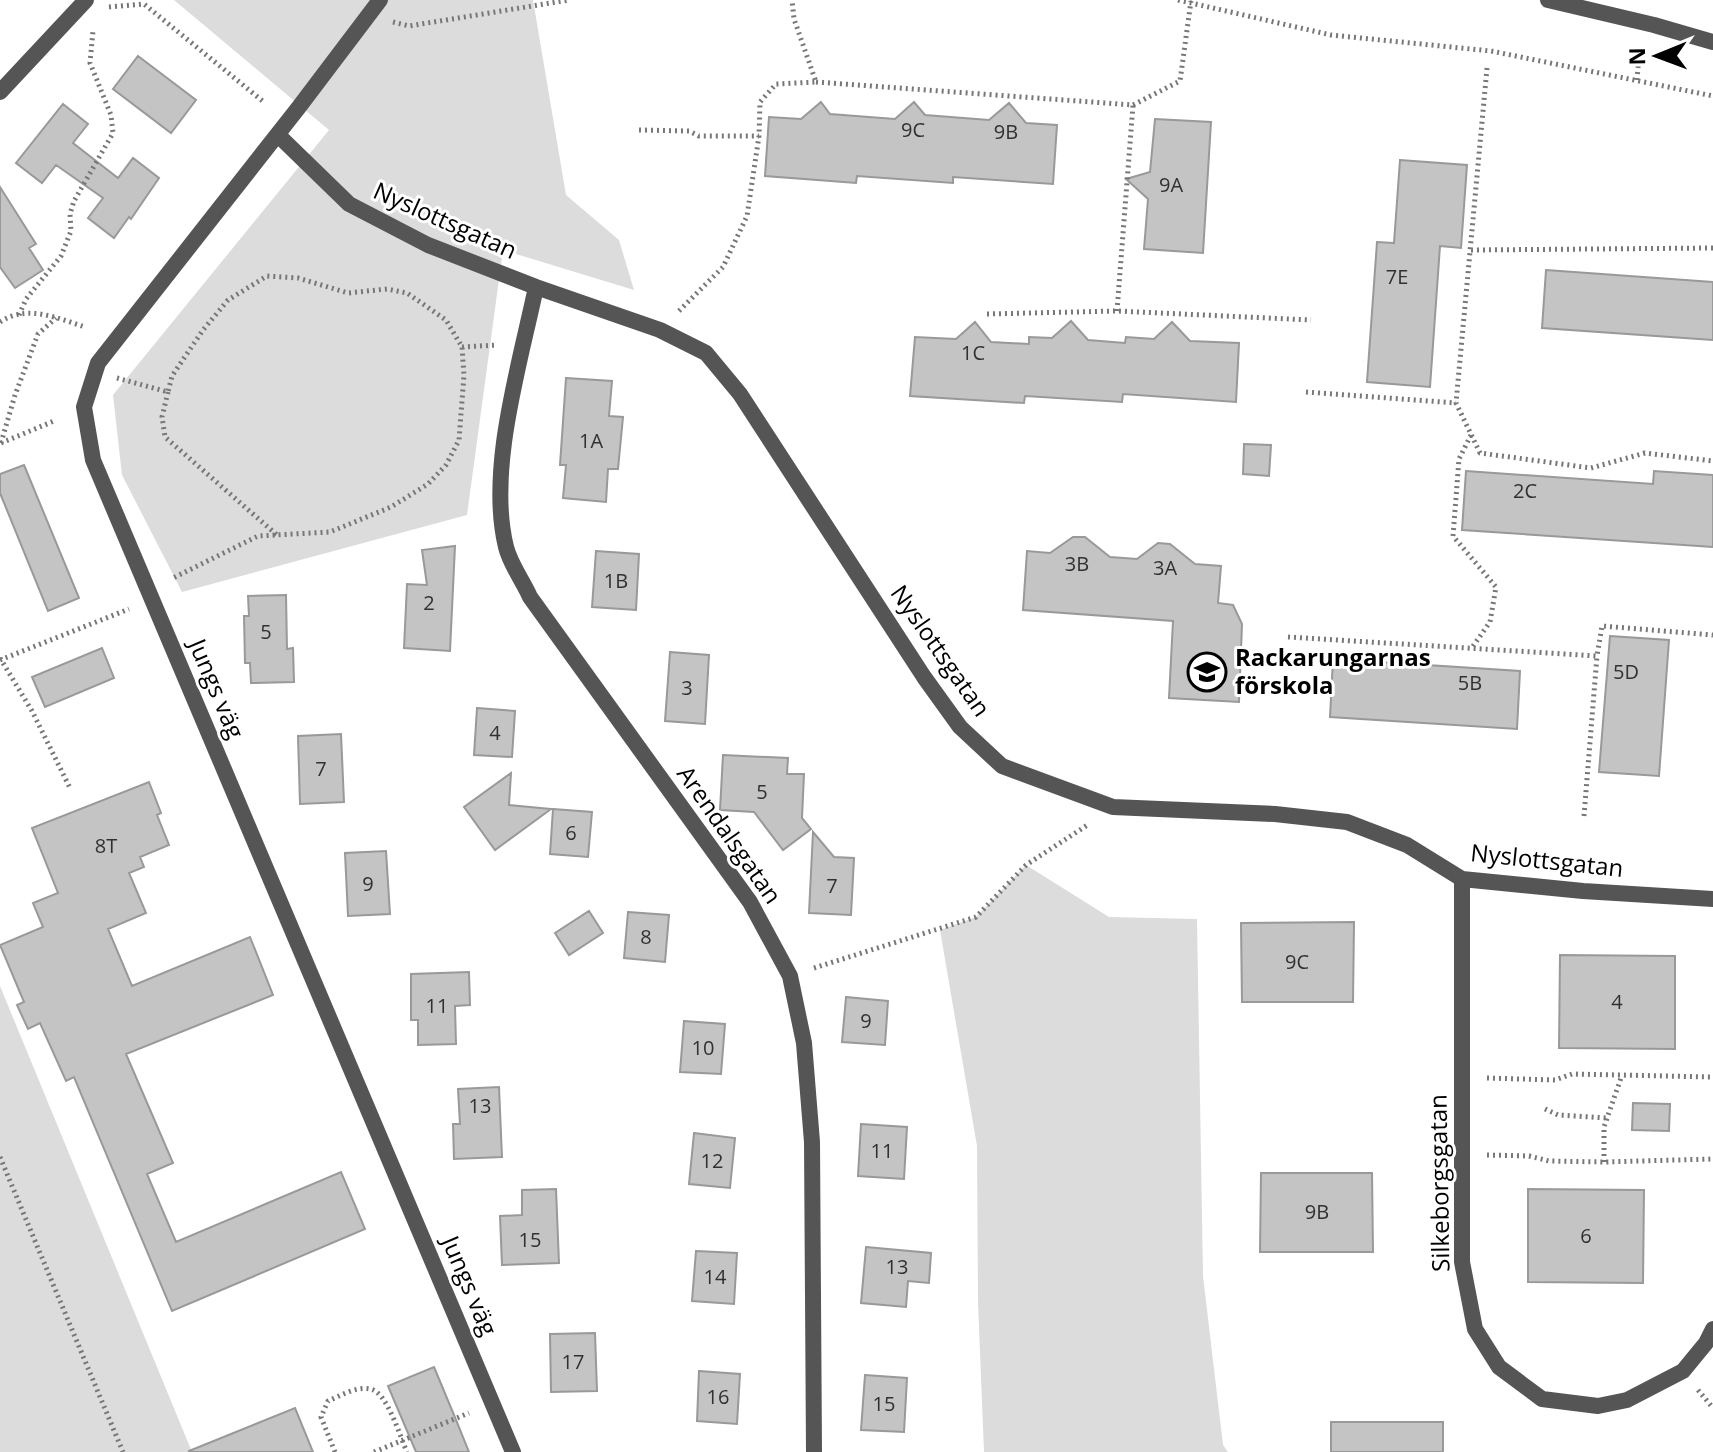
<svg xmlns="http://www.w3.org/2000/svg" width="1713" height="1452" font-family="'Open Sans',sans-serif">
	<rect width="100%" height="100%" fill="#fff"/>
	<path fill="#dcdcdc" d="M174 0H533L566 195 619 240 634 290 503 250 467 515 182 592 122 475 113 395 329 130Z
		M1026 865 1109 917 1197 919 1203 1276 1223 1445 1228 1452H984L978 1302 977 1146 940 930 976 917Z
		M0 986 192 1452H0Z"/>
	<path fill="#c4c4c4" stroke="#999" stroke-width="2" d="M138 56 196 100 171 133 113 89Z
		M821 102 830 114 895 119 914 102 925 115 989 120 1009 103 1026 123 1057 125 1053 184 953 177V183L857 176 856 183 765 176 769 117 801 119Z
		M63 104 88 124 73 143 118 178 133 158 159 178 131 219 129 217 114 238 88 218 103 198 56 165 42 183 16 163Z
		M1155 119 1211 122 1203 253 1144 249 1148 199 1126 179 1150 172Z
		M1400 160 1467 165 1461 248 1440 246 1430 387 1367 382 1377 242 1394 243Z
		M0 187 36 244 29 248 43 270 15 288 0 267Z
		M1546 270 1713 282V340L1542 328Z
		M1071 321 1088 340 1125 343 1126 337 1154 339 1172 322 1190 341 1239 343 1236 402 1123 394 1122 402 1025 396 1024 403 910 396 915 337 956 339 975 322 991 342 1029 344V337L1052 338Z
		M566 378 612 381 609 416 623 417 618 469H608L606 502 563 498 566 465H560Z
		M1244 444 1271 445 1269 476 1243 474Z
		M24 465 79 598 48 611 0 493V474Z
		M1466 471 1653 484 1654 471 1713 475V547L1462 530Z
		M1073 537H1085L1110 557 1137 559 1158 543 1170 544 1195 564 1221 566 1218 603 1233 605 1242 624 1239 702 1169 698 1173 621 1023 610 1027 551 1050 553Z
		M455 546 450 651 404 648 407 584 427 585 422 550Z
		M596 551 639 554 636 610 592 607Z
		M286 595 287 649 293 648 294 682 251 683 250 663H245L244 616H249L248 596Z
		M1610 636 1669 640 1659 776 1599 772Z
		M102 648 114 678 45 707 32 677Z
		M670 652 709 655 705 724 665 721Z
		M1333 659 1520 671 1517 729 1330 717Z
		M477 708 515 711 512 757 474 755Z
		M341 734 344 802 300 804 298 736Z
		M723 755 788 758 787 774H804L802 818 811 829 783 850 754 812 720 810Z
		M511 773 509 805 551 809 495 850 464 807Z
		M149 782 161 813 157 815 169 845 140 857 144 867 129 873 146 913 108 929 132 986 250 937 273 995 126 1054 173 1163 147 1174 176 1242 341 1172 365 1229 172 1311 74 1077 66 1081 40 1023 28 1029 17 1005 24 1002 0 945 43 927 33 903 58 893 32 828Z
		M553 809 592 812 588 857 550 854Z
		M813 832 834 857 854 858 851 915 809 913Z
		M386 851 390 914 348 916 345 853Z
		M589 911 603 933 569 955 555 933Z
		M628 912 669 915 665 962 624 958Z
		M1354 922 1353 1002H1242L1241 923Z
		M1560 955 1675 956V1049L1559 1048Z
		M469 972 470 1005 455 1006 456 1044 418 1045V1020H411V974Z
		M846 997 888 1001 885 1045 842 1042Z
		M684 1021 725 1024 721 1074 680 1072Z
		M499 1087 502 1157 454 1159 453 1124H460L458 1089Z
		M1633 1103 1670 1104 1669 1131 1632 1130Z
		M861 1124 907 1127 904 1179 858 1176Z
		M694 1133 735 1138 730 1188 689 1184Z
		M1261 1173H1372L1373 1252H1260Z
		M556 1189 559 1263 502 1265 500 1216 522 1215V1190Z
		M1528 1189 1644 1190 1643 1283 1528 1282Z
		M866 1247 931 1253 929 1283 908 1281 906 1307 861 1303Z
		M696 1251 737 1253 734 1304 692 1301Z
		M595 1333 597 1391 551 1392 550 1334Z
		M434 1367 454 1415 469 1452H416L388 1386Z
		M699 1371 740 1374 737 1424 697 1421Z
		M865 1375 907 1378 904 1432 861 1430Z
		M295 1408 313 1452H189V1451Z
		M1331 1422H1443V1452H1331Z"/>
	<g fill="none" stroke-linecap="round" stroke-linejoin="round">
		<path stroke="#777" stroke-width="5" stroke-dasharray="2 4" stroke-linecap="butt" d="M1178 0 1331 35 1491 51 1713 96
			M109 7 144 4 265 103
			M393 22 409 26 569 0
			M1487 68 1456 403 1480 453 1591 468 1645 453 1713 461
			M1637 80 1639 55
			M816 82 1133 105 1180 81 1191 1
			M639 130 689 131 699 136H759
			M1471 250 1713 248
			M679 311 723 267 747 216 759 136 760 102 776 84 816 82 794 19 792 0
			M1117 311 1133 105
			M987 314 1117 311 1311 320
			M19 315 26 299 61 256 71 231 70 214 74 201 113 133 111 115 90 63 93 31
			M0 322C27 304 57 318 85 327
			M462 347 497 345
			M117 378 168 392 172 376 203 330 228 300 267 276 298 278 348 293 387 289 407 293 446 320 462 347 464 375 459 440 446 465 428 484 391 507 330 532 258 536 171 579
			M168 392 162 417 165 437 277 535
			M1306 392 1456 403
			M1471 435 1459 459 1453 536 1496 587 1490 622 1471 649
			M1 443 15 395 38 334 56 318
			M1 443 54 421
			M1288 637 1597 656 1602 626 1713 635
			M0 658 32 711 71 790
			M0 660 129 609
			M1584 816 1597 656
			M814 968 976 917 1026 865 1089 824
			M1487 1078 1555 1080 1572 1074 1713 1077
			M1545 1109 1558 1115 1607 1118
			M1487 1155 1529 1156 1549 1161 1604 1162 1713 1159
			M0 1157 123 1452
			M1604 1162V1127L1622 1075
			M1698 1390 1713 1408
			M335 1452 321 1417 328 1401C340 1396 356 1386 370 1389 387 1391 400 1437 407 1452
			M374 1452 469 1413"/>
		<path stroke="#555" stroke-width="16" d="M380 0 299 107 98 363 84 407 93 460 513 1452
			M1548 0 1654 25 1713 42
			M0 92 86 0
			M278 135 349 204 428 245 536 287 660 330 706 353 740 394 924 677 960 727 1002 766 1113 807 1275 814 1347 822 1407 845 1462 879 1583 891 1713 899
			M536 287C520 364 487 470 506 547 510 564 523 581 530 597L750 902 790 976 804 1043 812 1142 814 1452
			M1462 879V1262L1475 1329 1499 1367 1542 1399 1598 1406 1627 1400 1683 1371 1706 1343 1713 1329"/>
	</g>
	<defs>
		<g id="school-ring" transform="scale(2)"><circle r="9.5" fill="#fff" stroke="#000" stroke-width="1.5"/><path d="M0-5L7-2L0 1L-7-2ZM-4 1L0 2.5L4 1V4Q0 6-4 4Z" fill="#000"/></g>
	</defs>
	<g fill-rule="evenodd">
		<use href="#school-ring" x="1207" y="672"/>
	</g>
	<g text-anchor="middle" stroke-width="6" stroke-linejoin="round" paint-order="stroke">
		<g font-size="20" fill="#313131">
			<text x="913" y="137">9C</text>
			<text x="1006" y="139">9B</text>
			<text x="1171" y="192">9A</text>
			<text x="1397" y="284">7E</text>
			<text x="973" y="360">1C</text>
			<text x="591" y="448">1A</text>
			<text x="1525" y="498">2C</text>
			<text x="1077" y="571">3B</text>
			<text x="1165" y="575">3A</text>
			<text x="616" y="588">1B</text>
			<text x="429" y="610">2</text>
			<text x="266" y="639">5</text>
			<text x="1626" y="679">5D</text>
			<text x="1470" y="690">5B</text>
			<text x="687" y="695">3</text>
			<text x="495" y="740">4</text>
			<text x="321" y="776">7</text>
			<text x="762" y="799">5</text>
			<text x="571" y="840">6</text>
			<text x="106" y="853">8T</text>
			<text x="368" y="891">9</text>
			<text x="832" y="893">7</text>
			<text x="646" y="944">8</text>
			<text x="1297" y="969">9C</text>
			<text x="1617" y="1009">4</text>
			<text x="437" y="1013">11</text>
			<text x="866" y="1028">9</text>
			<text x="703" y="1055">10</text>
			<text x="480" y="1113">13</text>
			<text x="882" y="1158">11</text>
			<text x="712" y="1168">12</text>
			<text x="1317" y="1219">9B</text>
			<text x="1586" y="1243">6</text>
			<text x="530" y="1247">15</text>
			<text x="897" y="1274">13</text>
			<text x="715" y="1284">14</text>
			<text x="573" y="1369">17</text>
			<text x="718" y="1404">16</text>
			<text x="884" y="1411">15</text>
		</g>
		<g font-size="24" fill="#000" stroke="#fff">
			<text transform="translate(445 221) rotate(24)" y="8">Nyslottsgatan</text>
			<text transform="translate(940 651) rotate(55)" y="8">Nyslottsgatan</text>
			<text transform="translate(216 689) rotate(67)" y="8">Jungs väg</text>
			<text transform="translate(729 835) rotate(55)" y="8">Arendalsgatan</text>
			<text transform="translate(1547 861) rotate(6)" y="8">Nyslottsgatan</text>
			<text transform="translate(1440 1183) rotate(-91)" y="8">Silkeborgsgatan</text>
			<text transform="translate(469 1286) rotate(67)" y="8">Jungs väg</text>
		</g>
		<g font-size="24" font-weight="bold" fill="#000" stroke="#fff" text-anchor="start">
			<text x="1235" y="666">Rackarungarnas<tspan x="1235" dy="28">förskola</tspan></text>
		</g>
	</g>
	<g transform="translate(1657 56) rotate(269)" stroke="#ffffff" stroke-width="6" paint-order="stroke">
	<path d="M0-6L14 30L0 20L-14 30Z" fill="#000000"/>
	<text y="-12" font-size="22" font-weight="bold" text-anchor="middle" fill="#000000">N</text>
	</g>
</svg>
